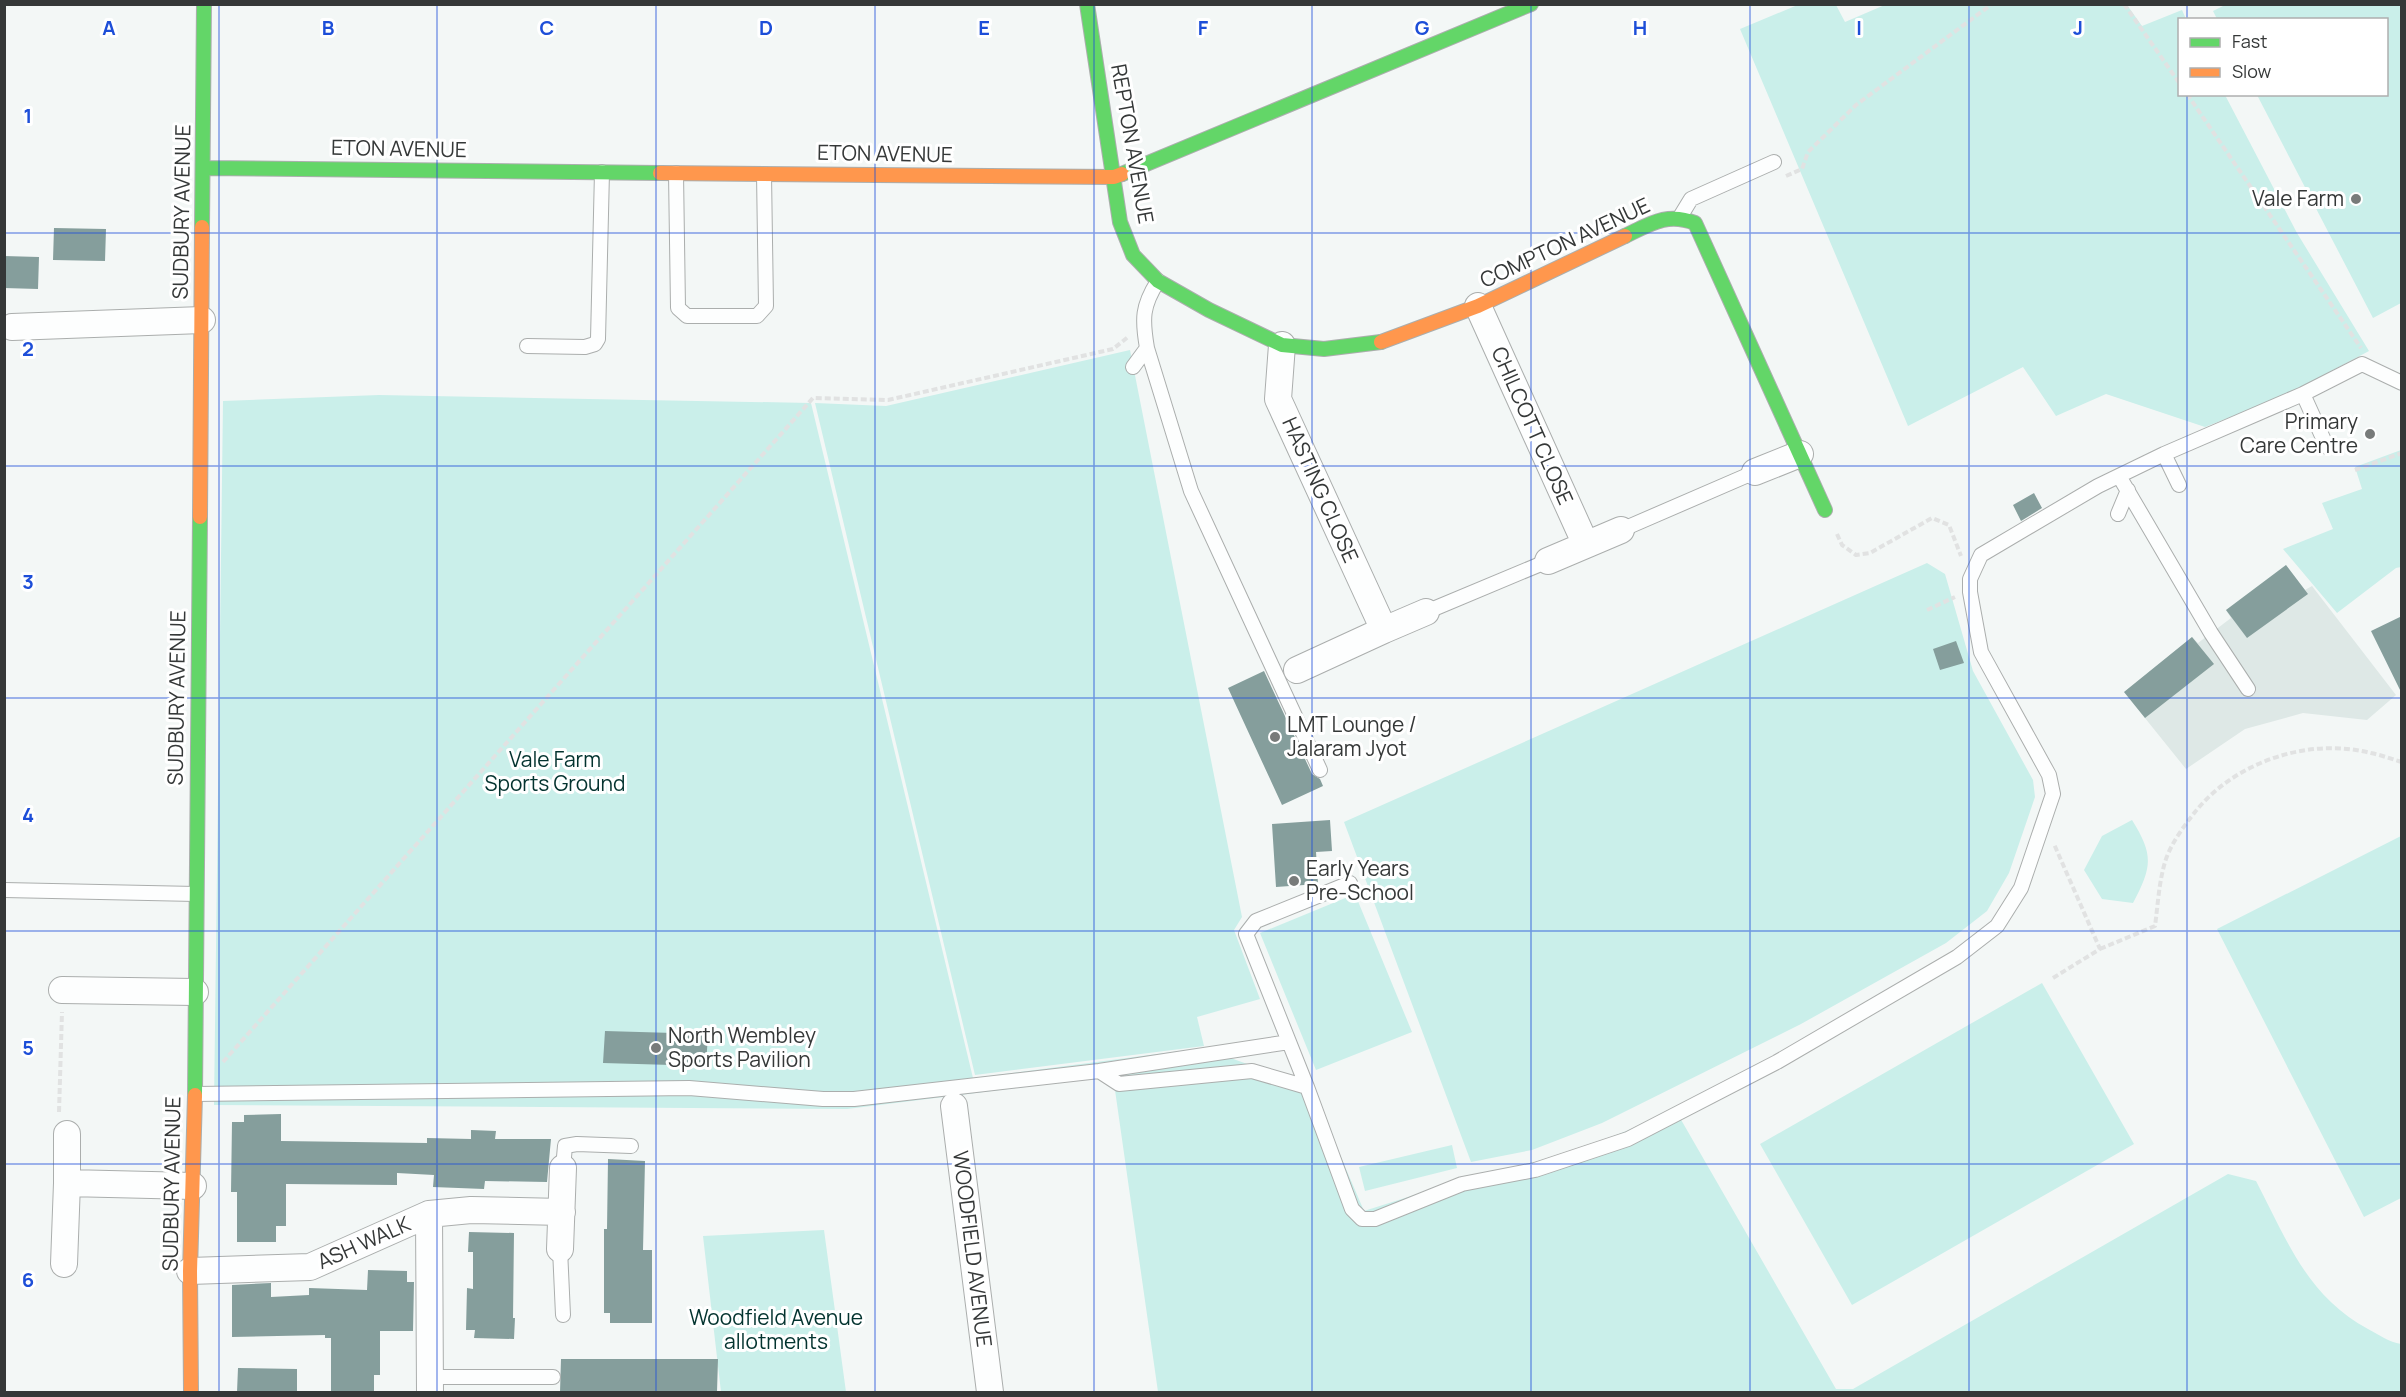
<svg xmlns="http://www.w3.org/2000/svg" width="2406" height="1397" font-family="Manrope,sans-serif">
	<rect width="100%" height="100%" fill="#f3f7f6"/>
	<path fill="#dee8e6" d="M2286 565 2305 590 2312 586 2396 695 2367 720 2303 713 2245 729 2186 769 2124 692 2192 637 2198 643 2231 618 2226 610Z"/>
	<path fill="#caefea" d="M1800 4 1836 5 1845 22 1887 4 2127 5 2142 26 2182 10 2186 19 2180 20V94L2225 95 2297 233 2369 351 2284 396 2205 427 2106 394 2056 416 2023 367 1908 426 1740 29Z
		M2227 4 2401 5V303L2373 318 2257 95 2386 94V20L2217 19 2213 11Z
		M1130 350 1242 917 1234 930 1260 999 1197 1017 1204 1046 975 1075 815 403 886 406Z
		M379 395 811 403 973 1078 1203 1048 1311 1087 1364 1211 1471 1177 1569 1154 1676 1111 1836 1389H1853L2228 1174 2256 1181C2287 1240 2306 1295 2368 1329 2379 1335 2389 1342 2401 1344V1392H1158L1113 1076 847 1109 214 1105 223 401Z
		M2401 450V567L2396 568 2337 613 2283 549 2333 529 2322 503 2362 489 2355 467Z
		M1927 563 1945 574 1973 671 2033 780 2035 797 2009 873 1987 911 1946 943 1801 1024 1602 1123 1532 1150 1471 1162 1344 822Z
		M2132 820C2154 855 2152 867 2133 903L2102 899 2084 870 2102 836Z
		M2401 836V1198L2364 1217 2217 929Z
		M1355 894 1412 1032 1316 1070 1260 933Z
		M2042 983 2134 1144 1852 1305 1760 1144Z
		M1452 1145 1457 1168 1365 1191 1359 1167Z
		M824 1230 846 1392H721L703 1236Z"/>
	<path fill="#859e9c" d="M54 228 106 229 105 261 53 260Z
		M4 256 39 257 38 289 4 288Z
		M2034 493 2042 508 2021 521 2013 505Z
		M2286 565 2308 594 2247 638 2226 610Z
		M2402 616V694L2371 631Z
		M2192 637 2214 664 2145 718 2124 692Z
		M1956 641 1964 663 1940 670 1933 649Z
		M1264 671 1312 774 1320 779 1323 786 1282 805 1228 688Z
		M1330 820 1332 851 1316 852 1318 884 1276 887 1272 824Z
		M605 1031 708 1034 706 1066 603 1063Z
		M281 1114V1141L427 1143V1138L471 1139V1130L496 1131 495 1139H551L547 1182 485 1181 484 1189 433 1187 434 1175 397 1173V1185L286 1184V1226H276V1242H237V1192H231L232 1122H244V1115Z
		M608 1159 645 1161 643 1250H652V1323H610V1313H604V1229H607Z
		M469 1232 514 1233 513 1318H515L514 1339 474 1338 475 1330H466L467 1288 473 1289V1252H468Z
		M368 1270 407 1271V1282H414L413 1331H380V1375H374V1392H331V1338H325V1335L232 1337V1285L271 1283V1297L309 1295V1288L367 1290Z
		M561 1359H718L717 1392H560Z
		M238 1368 297 1369V1392H237Z"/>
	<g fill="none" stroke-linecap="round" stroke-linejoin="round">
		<g stroke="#abaead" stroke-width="16">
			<path id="lane" d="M676 173 678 308 687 316H757L766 306 764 174
				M1680 217 1691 199 1774 162
				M1158 281C1142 306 1142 319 1147 348L1191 491 1320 770
				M527 346 585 347 595 344 598 339 602 172
				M1133 367 1147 348
				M2303 394 2327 447
				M2164 454 2179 485
				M2119 476 2211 633 2248 689
				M2118 514 2128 490
				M1621 530 1755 472
				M1426 612 1548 561
				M1350 883 1256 921 1246 934 1307 1087 1352 1209 1362 1219H1375L1462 1184 1535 1170 1628 1139 1777 1062 1957 957 1997 926 2021 888 2053 794 2049 775 1981 652 1970 592V579L1981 555 2098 486 2164 454 2303 394 2362 364 2402 383
				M4 890 196 894
				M1099 1071 1119 1084 1252 1071 1307 1087
				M195 1094 689 1088 823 1099H854L1099 1071 1289 1042
				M563 1168 565 1146 577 1144 631 1146
				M560 1249 563 1315
				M430 1377H553"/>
		</g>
		<g stroke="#abaead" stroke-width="28">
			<path id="street" d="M1478 306 1586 545
				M12 327 202 320
				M1282 345 1278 399 1384 630 1297 670
				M1755 472 1800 454
				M1548 561 1621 530
				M1384 630 1426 612
				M62 990 195 992
				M954 1106 990 1392
				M67 1134V1183
				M429 1214 430 1392
				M560 1249 563 1168
				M64 1264 67 1183 193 1186
				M190 1271 310 1267 429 1214 471 1210 562 1212"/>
		</g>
		<g stroke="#abaead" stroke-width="16">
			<path id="fast" d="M1087 4 1120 222 1133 255 1158 281 1209 310 1282 345 1324 349 1381 342
				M204 168 660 173
				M1122 174 1531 4
				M202 227 204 4
				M1625 236C1650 224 1667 212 1695 223L1825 510
				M195 1095 200 517"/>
		</g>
		<g stroke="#abaead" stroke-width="16">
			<path id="slow" d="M660 173 1114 177 1122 174
				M1381 342 1478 306 1625 236
				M200 517 202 227
				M191 1392 190 1271 195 1095"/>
		</g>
		<path stroke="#e1e2e2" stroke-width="4" stroke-dasharray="6 3" stroke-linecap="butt" d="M2124 4 2180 84
			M2187 94 2361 348
			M1786 176 1802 169 1808 152 1856 105 1992 4
			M2355 470 2402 453
			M1837 534 1842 545 1856 555 1870 553 1932 518 1949 525 1961 556
			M1927 610 1955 597
			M1364 877 1373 873
			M2100 949 2155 926C2158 904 2159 880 2166 859 2172 842 2184 826 2195 812 2235 762 2308 737 2371 753 2381 755 2391 759 2402 762
			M2053 978 2100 949 2054 844
			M223 1062 813 398 888 400 1113 349 1128 337
			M59 1112 62 1012"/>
		<use href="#lane" stroke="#fdfefe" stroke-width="14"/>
		<use href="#street" stroke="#fdfefe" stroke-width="26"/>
		<use href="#fast" stroke="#63d668" stroke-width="14"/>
		<use href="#slow" stroke="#ff974d" stroke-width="14"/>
	</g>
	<path fill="none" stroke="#1d4ed8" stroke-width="1.5" stroke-opacity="0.55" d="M219 4V1392M437 4V1392M656 4V1392M875 4V1392M1094 4V1392M1312 4V1392M1531 4V1392M1750 4V1392M1969 4V1392M2187 4V20M2187 94V1392M4 233H2402M4 466H2402M4 698H2402M4 931H2402M4 1164H2402"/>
	<g fill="#787b7a" stroke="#fff" stroke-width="2">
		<circle cx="2356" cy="199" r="6"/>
		<circle cx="2370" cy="434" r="6"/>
		<circle cx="1275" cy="737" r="6"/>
		<circle cx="1294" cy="881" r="6"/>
		<circle cx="656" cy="1048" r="6"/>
	</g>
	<g text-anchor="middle" stroke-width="6" stroke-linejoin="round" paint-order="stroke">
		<g font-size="21" fill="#353838" stroke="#fff">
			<text transform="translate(1132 144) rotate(80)" y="7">REPTON AVENUE</text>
			<text transform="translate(399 149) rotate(1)" y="7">ETON AVENUE</text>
			<text transform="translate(885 154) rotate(1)" y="7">ETON AVENUE</text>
			<text transform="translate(182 212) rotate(-89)" y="7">SUDBURY AVENUE</text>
			<text transform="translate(1565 243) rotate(-25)" y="7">COMPTON AVENUE</text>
			<text transform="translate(1532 426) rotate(66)" y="7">CHILCOTT CLOSE</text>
			<text transform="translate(1320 490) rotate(66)" y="7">HASTING CLOSE</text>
			<text transform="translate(177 698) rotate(-89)" y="7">SUDBURY AVENUE</text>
			<text transform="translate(172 1184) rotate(-89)" y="7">SUDBURY AVENUE</text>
			<text transform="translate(364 1243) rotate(-24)" y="7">ASH WALK</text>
			<text transform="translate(972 1249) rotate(83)" y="7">WOODFIELD AVENUE</text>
		</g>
		<g font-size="21" fill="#353838" stroke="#fff" text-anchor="start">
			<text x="2344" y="206" text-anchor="end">Vale Farm</text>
			<text x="2358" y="429" text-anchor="end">Primary<tspan x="2358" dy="24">Care Centre</tspan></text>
			<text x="1287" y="732">LMT Lounge /<tspan x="1287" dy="24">Jalaram Jyot</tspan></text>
			<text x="1306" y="876">Early Years<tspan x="1306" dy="24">Pre-School</tspan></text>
			<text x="668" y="1043">North Wembley<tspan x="668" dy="24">Sports Pavilion</tspan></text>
		</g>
		<g font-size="21" fill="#03332f" stroke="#fff">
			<text x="555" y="767">Vale Farm<tspan x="555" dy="24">Sports Ground</tspan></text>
			<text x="776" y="1325">Woodfield Avenue<tspan x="776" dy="24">allotments</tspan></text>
		</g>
	</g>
	<g font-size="20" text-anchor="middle" font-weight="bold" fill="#1d4ed8" stroke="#fff" stroke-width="6" stroke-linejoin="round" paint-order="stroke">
		<text x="109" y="35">A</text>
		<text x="328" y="35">B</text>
		<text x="547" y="35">C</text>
		<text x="766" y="35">D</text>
		<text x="984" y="35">E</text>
		<text x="1203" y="35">F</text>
		<text x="1422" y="35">G</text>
		<text x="1640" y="35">H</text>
		<text x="1859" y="35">I</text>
		<text x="2078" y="35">J</text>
		<text x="28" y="123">1</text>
		<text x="28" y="356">2</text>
		<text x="28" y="589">3</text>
		<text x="28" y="822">4</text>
		<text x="28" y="1055">5</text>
		<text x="28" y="1287">6</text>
	</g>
	<rect width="2406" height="1397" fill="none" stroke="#353838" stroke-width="12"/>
	<rect x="2178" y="18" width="210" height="78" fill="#ffffff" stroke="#aeafaf" stroke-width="1.5"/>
	<rect x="2190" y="38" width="30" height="9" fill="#63d668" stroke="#aeafaf" stroke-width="1.5"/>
	<text x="2232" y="48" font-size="18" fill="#353838">Fast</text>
	<rect x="2190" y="68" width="30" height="9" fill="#ff974d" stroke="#aeafaf" stroke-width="1.5"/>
	<text x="2232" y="78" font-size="18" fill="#353838">Slow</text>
</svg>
